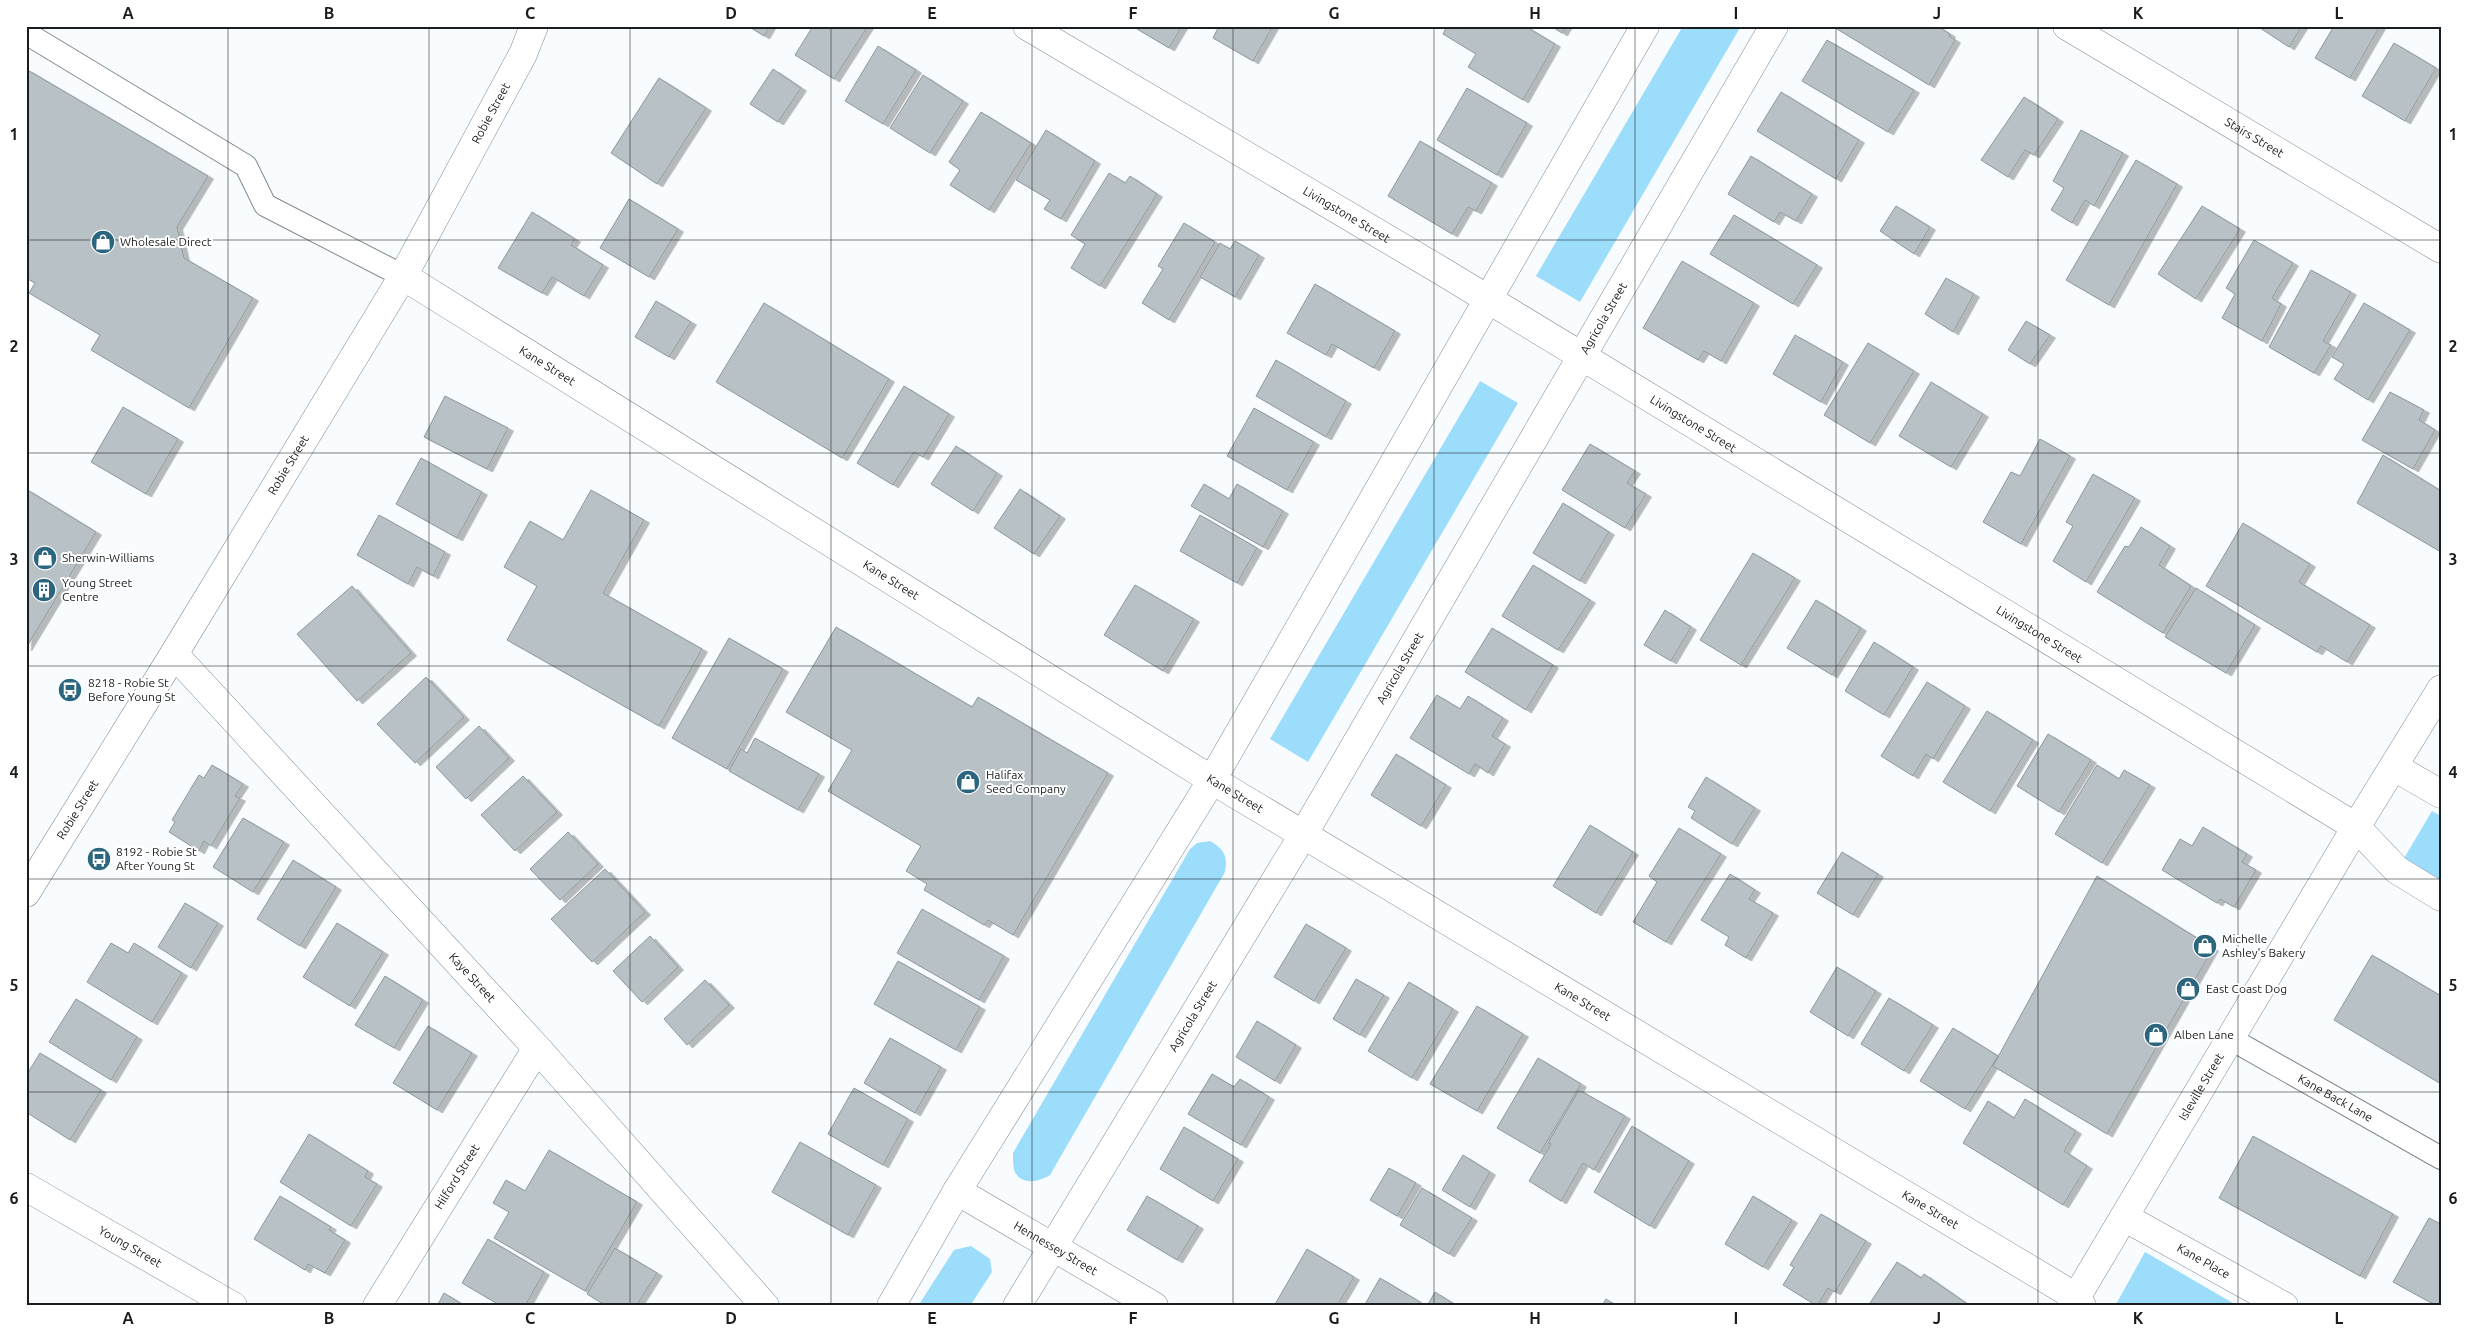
<svg xmlns="http://www.w3.org/2000/svg" width="2467" height="1332" font-family="Ubuntu,sans-serif">
	<defs>
		<filter id="shadow"><feDropShadow dx="5.5" dy="3" stdDeviation="0" flood-color="#0004"/></filter>
	</defs>
	<rect width="100%" height="100%" fill="#f8fcfe"/>
	<path fill="#9cddfc" d="M1683 26H1741L1580 302 1536 276Z
		M1480 381 1518 403 1308 762 1270 739Z
		M2432 811 2441 816V889L2400 865Z
		M1210 841C1224 849 1228 856 1225 872L1050 1175C1039 1182 1020 1186 1014 1170 1013 1165 1013 1158 1013 1153L1190 849 1197 843Z
		M971 1246 990 1259 992 1272 970 1306H918L954 1250Z
		M2145 1252 2238 1306H2115Z"/>
	<path fill="#b8c1c6" stroke="#8f989c" filter="url(#shadow)" d="M748 26H770L764 36Z
		M813 26H868L834 79 795 55Z
		M1132 26H1182L1169 48Z
		M1219 26H1273L1253 61 1213 38Z
		M1447 26H1525L1555 44 1523 100 1468 67 1476 54 1443 34Z
		M1551 26H1566L1562 33Z
		M1832 26H1937L1950 34 1949 36 1955 40 1929 85Z
		M2257 26H2302L2289 47Z
		M2334 26H2380L2350 78 2315 58Z
		M1827 40 1914 90 1888 132 1802 81Z
		M2394 43 2436 68 2405 121 2362 96Z
		M878 46 916 70 883 124 845 101Z
		M26 69 208 176 177 227 184 258 253 298 189 408 91 350 100 335 29 293 35 283 26 278Z
		M773 69 801 88 778 122 750 104Z
		M923 75 963 101 930 153 890 128Z
		M659 78 706 108 657 184 611 153Z
		M1467 88 1527 123 1497 175 1437 140Z
		M1781 92 1859 140 1836 179 1757 131Z
		M2024 97 2058 119 2034 155 2025 150 2008 177 1981 160Z
		M981 112 1031 143 989 210 950 185 960 170 949 162Z
		M1046 130 1095 161 1061 219 1044 209 1050 200 1016 180Z
		M2081 130 2123 153 2094 206 2085 200 2072 223 2051 210 2064 188 2053 181Z
		M1420 141 1492 183 1476 211 1468 207 1452 234 1388 196Z
		M1751 156 1812 194 1796 221 1780 212 1774 222 1728 194Z
		M2136 160 2177 184 2109 305 2066 280Z
		M1109 173 1125 183 1130 176 1157 194 1100 286 1071 268 1085 244 1071 235Z
		M629 199 678 229 649 277 600 248Z
		M1896 206 1930 227 1914 254 1880 231Z
		M2202 206 2240 229 2196 299 2158 274Z
		M532 212 575 239 571 245 603 265 584 296 552 277 542 293 498 268Z
		M1734 215 1817 265 1793 304 1710 254Z
		M1184 223 1215 242 1169 320 1142 303 1163 269 1158 266Z
		M2254 240 2293 263 2272 298 2281 304 2262 341 2222 318 2235 294 2226 288Z
		M1235 241 1259 255 1235 297 1200 277 1220 243 1230 249Z
		M1682 261 1754 303 1721 361 1704 351 1698 360 1643 328Z
		M2311 270 2351 292 2323 341 2331 345 2314 373 2269 347Z
		M1946 278 1974 294 1953 332 1925 314Z
		M1315 284 1395 331 1374 368 1332 344 1326 355 1287 333Z
		M656 301 691 322 669 357 635 337Z
		M764 303 889 379 842 458 716 382Z
		M2364 303 2410 330 2368 400 2334 379 2344 364 2332 357Z
		M2026 321 2050 335 2030 364 2008 350Z
		M1795 335 1843 362 1821 402 1773 374Z
		M1868 343 1914 371 1870 443 1824 415Z
		M1276 360 1346 401 1326 437 1256 396Z
		M1931 382 1983 414 1951 467 1899 436Z
		M904 386 949 414 923 457 914 452 893 485 857 463Z
		M2390 392 2424 410 2419 420 2435 430 2413 469 2362 440Z
		M445 396 508 428 487 469 424 437Z
		M123 407 178 439 146 494 91 462Z
		M1254 408 1314 442 1287 490 1227 456Z
		M2040 439 2070 456 2021 544 1983 522 2011 472 2020 476Z
		M1590 444 1635 471 1627 483 1646 494 1625 528 1562 490Z
		M956 446 997 473 973 511 931 484Z
		M2383 455 2441 491V552L2357 503Z
		M421 458 482 492 457 538 396 504Z
		M2093 474 2135 498 2086 582 2053 561 2073 526 2066 522Z
		M1204 484 1229 499 1237 484 1283 511 1263 547 1191 506Z
		M26 489 96 532 26 648Z
		M1020 489 1060 516 1034 554 994 528Z
		M591 490 644 520 603 593 702 649 659 726 507 640 537 586 504 567 530 521 563 540Z
		M1563 503 1609 532 1580 581 1533 553Z
		M379 515 445 552 433 576 417 567 408 584 357 555Z
		M1200 515 1257 548 1237 583 1180 551Z
		M2243 523 2310 564 2299 582 2370 625 2347 662 2321 646 2317 652 2206 586Z
		M2141 527 2170 546 2159 565 2191 586 2163 633 2097 592 2125 546 2129 547Z
		M1753 553 1795 578 1741 665 1700 640Z
		M1533 565 1590 600 1558 650 1502 616Z
		M1135 585 1194 619 1163 671 1104 635Z
		M352 586 411 653 357 701 297 634Z
		M2196 588 2255 625 2226 673 2165 637Z
		M1816 600 1861 628 1832 675 1787 648Z
		M1665 610 1691 627 1671 661 1644 645Z
		M836 627 972 707 978 697 1108 773 1013 935 988 920 984 925 924 890 927 884 906 871 921 846 828 791 852 750 786 712Z
		M1492 628 1553 665 1526 710 1465 672Z
		M729 638 783 669 727 769 672 738Z
		M1874 642 1913 667 1884 715 1845 691Z
		M426 677 464 717 415 763 377 724Z
		M1927 682 1965 706 1933 759 1926 754 1913 776 1881 756Z
		M1437 695 1460 709 1468 696 1503 718 1492 736 1505 744 1488 773 1475 764 1469 774 1410 738Z
		M1987 711 2033 740 1990 811 1943 782Z
		M479 726 509 758 466 799 436 767Z
		M2048 734 2091 760 2059 812 2017 786Z
		M755 738 819 774 798 810 729 771 741 749 747 753Z
		M1396 754 1446 785 1421 826 1371 795Z
		M212 765 243 784 235 796 240 798 211 846 204 841 199 851 169 832 175 822 172 820 199 775 204 778Z
		M2097 765 2119 779 2124 770 2150 785 2102 863 2055 834Z
		M523 776 557 812 515 851 481 815Z
		M1706 777 1755 808 1732 844 1691 818 1695 811 1688 807Z
		M243 818 284 842 253 892 213 867Z
		M1590 825 1633 852 1596 913 1553 886Z
		M2203 827 2247 854 2242 862 2256 870 2234 907 2220 899 2217 903 2162 870 2180 839 2192 846Z
		M1679 828 1721 854 1666 942 1633 922 1657 882 1649 876Z
		M568 832 598 864 560 900 530 869Z
		M1842 852 1878 874 1853 915 1817 893Z
		M293 860 336 887 300 946 257 919Z
		M605 869 645 912 592 962 551 919Z
		M1730 874 1755 890 1749 899 1773 913 1746 958 1725 945 1729 937 1701 920Z
		M2097 876 2213 948 2107 1134 1993 1066Z
		M185 903 218 923 191 968 158 947Z
		M922 909 1004 956 979 1000 897 953Z
		M337 923 383 952 350 1006 303 977Z
		M1306 924 1346 948 1314 1001 1274 977Z
		M650 936 678 967 642 1002 613 971Z
		M111 943 128 953 134 943 182 973 152 1022 87 982Z
		M2372 955 2441 996V1084L2334 1020Z
		M898 961 980 1007 956 1050 874 1004Z
		M1837 967 1876 991 1848 1036 1810 1012Z
		M385 976 423 1000 394 1048 355 1025Z
		M1356 979 1384 995 1360 1035 1333 1019Z
		M705 980 729 1005 687 1045 664 1019Z
		M1409 982 1453 1009 1412 1078 1368 1051Z
		M1889 998 1933 1025 1904 1071 1861 1044Z
		M76 999 137 1037 111 1080 49 1042Z
		M1477 1006 1523 1034 1477 1111 1430 1084Z
		M1257 1021 1296 1045 1275 1081 1236 1057Z
		M428 1026 472 1053 437 1110 393 1083Z
		M1953 1028 1998 1056 1965 1109 1920 1081Z
		M890 1038 941 1067 915 1113 864 1083Z
		M40 1053 101 1090 70 1140 26 1112V1076Z
		M1538 1058 1581 1084 1540 1153 1497 1128Z
		M1212 1074 1234 1087 1240 1079 1269 1097 1241 1145 1188 1114Z
		M854 1088 908 1119 883 1165 828 1134Z
		M1579 1090 1625 1116 1594 1170 1583 1163 1561 1201 1529 1181 1551 1144 1548 1143Z
		M2025 1099 2076 1131 2064 1151 2087 1166 2063 1205 1963 1143 1988 1101 2014 1118Z
		M1632 1126 1689 1161 1650 1226 1594 1192Z
		M1184 1127 1238 1159 1213 1201 1160 1169Z
		M309 1134 368 1171 365 1177 377 1184 351 1226 280 1182Z
		M2253 1136 2393 1214 2360 1276 2219 1198Z
		M800 1142 876 1185 848 1235 772 1192Z
		M549 1150 637 1202 585 1291 494 1238 509 1212 493 1203 506 1180 525 1191Z
		M1463 1155 1490 1172 1470 1207 1442 1190Z
		M1389 1168 1416 1183 1397 1216 1370 1200Z
		M1422 1188 1472 1218 1449 1254 1400 1225Z
		M280 1196 331 1227 329 1230 345 1240 325 1273 308 1264 305 1270 254 1239Z
		M1147 1196 1198 1226 1177 1260 1127 1230Z
		M1753 1196 1792 1220 1763 1267 1725 1244Z
		M1821 1214 1866 1241 1835 1292 1828 1288 1817 1306 1783 1285 1794 1267 1790 1265Z
		M2429 1218 2441 1224V1306H2437L2393 1282Z
		M488 1239 544 1272 525 1306H501L462 1283Z
		M615 1248 657 1273 636 1306H606L587 1294Z
		M1307 1249 1354 1277 1337 1306H1274Z
		M1897 1262 1921 1278 1924 1274 1970 1306H1868Z
		M1380 1278 1420 1302 1418 1306H1364Z
		M1435 1292 1457 1306H1427Z
		M444 1293 465 1306H437Z
		M1606 1299 1617 1306H1602Z"/>
	<g fill="none" stroke-linecap="round" stroke-linejoin="round">
		<g stroke="#838b90" stroke-width="24">
			<g id="service">
				<path d="M26 33 246 166 265 205 403 276"/>
				<path id="s1" d="M2231 1039 2441 1158"/>
			</g>
		</g>
		<g stroke="#838b90" stroke-width="29">
			<g id="minor">
				<path id="s2" d="M1027 26 1440 270 2356 827 2397 870 2441 897"/>
				<path id="s3" d="M2067 26 2441 249"/>
				<path id="s4" d="M403 276 1212 780 2076 1297 2082 1306"/>
				<path id="s5" d="M174 654 537 1048 765 1306"/>
				<path d="M2394 767 2441 794"/>
				<path id="s6" d="M957 1191 1154 1306"/>
				<path id="s7" d="M2124 1217 2284 1306"/>
				<path id="s8" d="M377 1306 537 1048"/>
				<path d="M891 1306 957 1191 1212 780 1645 26"/>
				<path id="s9" d="M1017 1306 1303 835 1774 26"/>
				<path id="s10" d="M2071 1306 2356 827 2441 689"/>
			</g>
		</g>
		<g stroke="#838b90" stroke-width="29">
			<g id="secondary">
				<path id="s11" d="M26 893 174 654 403 276 523 54 534 26"/>
				<path id="s12" d="M26 1187 233 1306"/>
			</g>
		</g>
		<use href="#service" stroke="#fff" stroke-width="22"/>
		<use href="#minor" stroke="#fff" stroke-width="28"/>
		<use href="#secondary" stroke="#fff" stroke-width="28"/>
	</g>
	<path fill="none" stroke="#1a1d1f" stroke-width="1" stroke-opacity="0.55" d="M228 26V1306M429 26V1306M630 26V1306M831 26V1306M1032 26V1306M1233 26V1306M1434 26V1306M1635 26V1306M1836 26V1306M2038 26V1306M2238 26V1306M26 240H2441M26 453H2441M26 666H2441M26 879H2441M26 1092H2441"/>
	<defs>
		<g id="shop-disc" transform="scale(1.25)"><circle r="9.5" fill="#2b657e" stroke="#fff"/><path d="M-5-2.5h2.3a2.7 3.5 0 0 1 5.4 0H5L5.5 6h-11ZM-1.5-2.5h3a1.5 2.3 0 0 0-3 0Z" fill="#fff"/></g>
		<g id="building-disc" transform="scale(1.25)"><circle r="9.5" fill="#2b657e" stroke="#fff"/><path d="M-4-6H4V6H1V3H-1V6H-4ZM-2.5-4.3h1.7v1.8h-1.7ZM.8-4.3h1.7v1.8H.8ZM-2.5-1h1.7V.8h-1.7ZM.8-1h1.7V.8H.8Z" fill="#fff"/></g>
		<g id="bus-disc" transform="scale(1.25)"><circle r="9.5" fill="#2b657e" stroke="#fff"/><path d="M-5-6H5V4H4V6H2V4H-2V6H-4V4H-5ZM-3.5-4V0h7V-4ZM-3.5 1.2v1.5H-2V1.2ZM2 1.2v1.5H3.5V1.2Z" fill="#fff"/></g>
	</defs>
	<g fill-rule="evenodd">
		<use href="#shop-disc" x="103" y="242"/>
		<use href="#shop-disc" x="45" y="558"/>
		<use href="#building-disc" x="44" y="590"/>
		<use href="#bus-disc" x="70" y="690"/>
		<use href="#shop-disc" x="968" y="782"/>
		<use href="#bus-disc" x="99" y="859"/>
		<use href="#shop-disc" x="2205" y="946"/>
		<use href="#shop-disc" x="2188" y="989"/>
		<use href="#shop-disc" x="2156" y="1035"/>
	</g>
	<g text-anchor="middle" stroke-width="4" stroke-linejoin="round" paint-order="stroke">
		<g font-size="12" fill="#1a1d1f" stroke="#fff">
			<text dy="4" stroke="none"><textPath href="#s11" startOffset="908">Robie Street</textPath></text>
			<text dy="4" stroke="none"><textPath href="#s3" startOffset="218">Stairs Street</textPath></text>
			<text dy="4" stroke="none"><textPath href="#s2" startOffset="371">Livingstone Street</textPath></text>
			<text dy="4" stroke="none"><textPath href="#s9" startOffset="1149">Agricola Street</textPath></text>
			<text dy="4" stroke="none"><textPath href="#s4" startOffset="170">Kane Street</textPath></text>
			<text dy="4" stroke="none"><textPath href="#s2" startOffset="776">Livingstone Street</textPath></text>
			<text dy="4" stroke="none"><textPath href="#s11" startOffset="502">Robie Street</textPath></text>
			<text dy="4" stroke="none"><textPath href="#s4" startOffset="575">Kane Street</textPath></text>
			<text dy="4" stroke="none"><textPath href="#s2" startOffset="1181">Livingstone Street</textPath></text>
			<text dy="4" stroke="none"><textPath href="#s9" startOffset="744">Agricola Street</textPath></text>
			<text dy="4" stroke="none"><textPath href="#s4" startOffset="980">Kane Street</textPath></text>
			<text dy="4" stroke="none"><textPath href="#s11" startOffset="98">Robie Street</textPath></text>
			<text dy="4" stroke="none"><textPath href="#s5" startOffset="440">Kaye Street</textPath></text>
			<text dy="4" stroke="none"><textPath href="#s4" startOffset="1385">Kane Street</textPath></text>
			<text dy="4" stroke="none"><textPath href="#s9" startOffset="339">Agricola Street</textPath></text>
			<text dy="4" stroke="none"><textPath href="#s10" startOffset="255">Isleville Street</textPath></text>
			<text dy="4" stroke="none"><textPath href="#s1" startOffset="120">Kane Back Lane</textPath></text>
			<text dy="4" stroke="none"><textPath href="#s8" startOffset="152">Hilford Street</textPath></text>
			<text dy="4" stroke="none"><textPath href="#s4" startOffset="1790">Kane Street</textPath></text>
			<text dy="4" stroke="none"><textPath href="#s12" startOffset="120">Young Street</textPath></text>
			<text dy="4" stroke="none"><textPath href="#s6" startOffset="114">Hennessey Street</textPath></text>
			<text dy="4" stroke="none"><textPath href="#s7" startOffset="91">Kane Place</textPath></text>
		</g>
		<g font-size="12" fill="#1a1d1f" stroke="#fff" text-anchor="start">
			<text x="120" y="246">Wholesale Direct</text>
			<text x="62" y="562">Sherwin-Williams</text>
			<text x="62" y="587">Young Street<tspan x="62" dy="14">Centre</tspan></text>
			<text x="88" y="687">8218 - Robie St<tspan x="88" dy="14">Before Young St</tspan></text>
			<text x="986" y="779">Halifax<tspan x="986" dy="14">Seed Company</tspan></text>
			<text x="116" y="856">8192 - Robie St<tspan x="116" dy="14">After Young St</tspan></text>
			<text x="2222" y="943">Michelle<tspan x="2222" dy="14">Ashley's Bakery</tspan></text>
			<text x="2206" y="993">East Coast Dog</text>
			<text x="2174" y="1039">Alben Lane</text>
		</g>
	</g>
	<rect width="2467" height="1332" fill="none" stroke="#ffffff" stroke-width="55"/>
	<rect x="28" y="28" width="2412" height="1276" fill="none" stroke="#1a1d1f" stroke-width="2"/>
	<g font-size="16" text-anchor="middle" font-weight="bold" fill="#1a1d1f">
		<text x="128" y="19">A</text>
		<text x="329" y="19">B</text>
		<text x="530" y="19">C</text>
		<text x="731" y="19">D</text>
		<text x="932" y="19">E</text>
		<text x="1133" y="19">F</text>
		<text x="1334" y="19">G</text>
		<text x="1535" y="19">H</text>
		<text x="1736" y="19">I</text>
		<text x="1937" y="19">J</text>
		<text x="2138" y="19">K</text>
		<text x="2339" y="19">L</text>
		<text x="14" y="140">1</text>
		<text x="2453" y="140">1</text>
		<text x="14" y="352">2</text>
		<text x="2453" y="352">2</text>
		<text x="14" y="565">3</text>
		<text x="2453" y="565">3</text>
		<text x="14" y="778">4</text>
		<text x="2453" y="778">4</text>
		<text x="14" y="991">5</text>
		<text x="2453" y="991">5</text>
		<text x="14" y="1204">6</text>
		<text x="2453" y="1204">6</text>
		<text x="128" y="1324">A</text>
		<text x="329" y="1324">B</text>
		<text x="530" y="1324">C</text>
		<text x="731" y="1324">D</text>
		<text x="932" y="1324">E</text>
		<text x="1133" y="1324">F</text>
		<text x="1334" y="1324">G</text>
		<text x="1535" y="1324">H</text>
		<text x="1736" y="1324">I</text>
		<text x="1937" y="1324">J</text>
		<text x="2138" y="1324">K</text>
		<text x="2339" y="1324">L</text>
	</g>
</svg>
